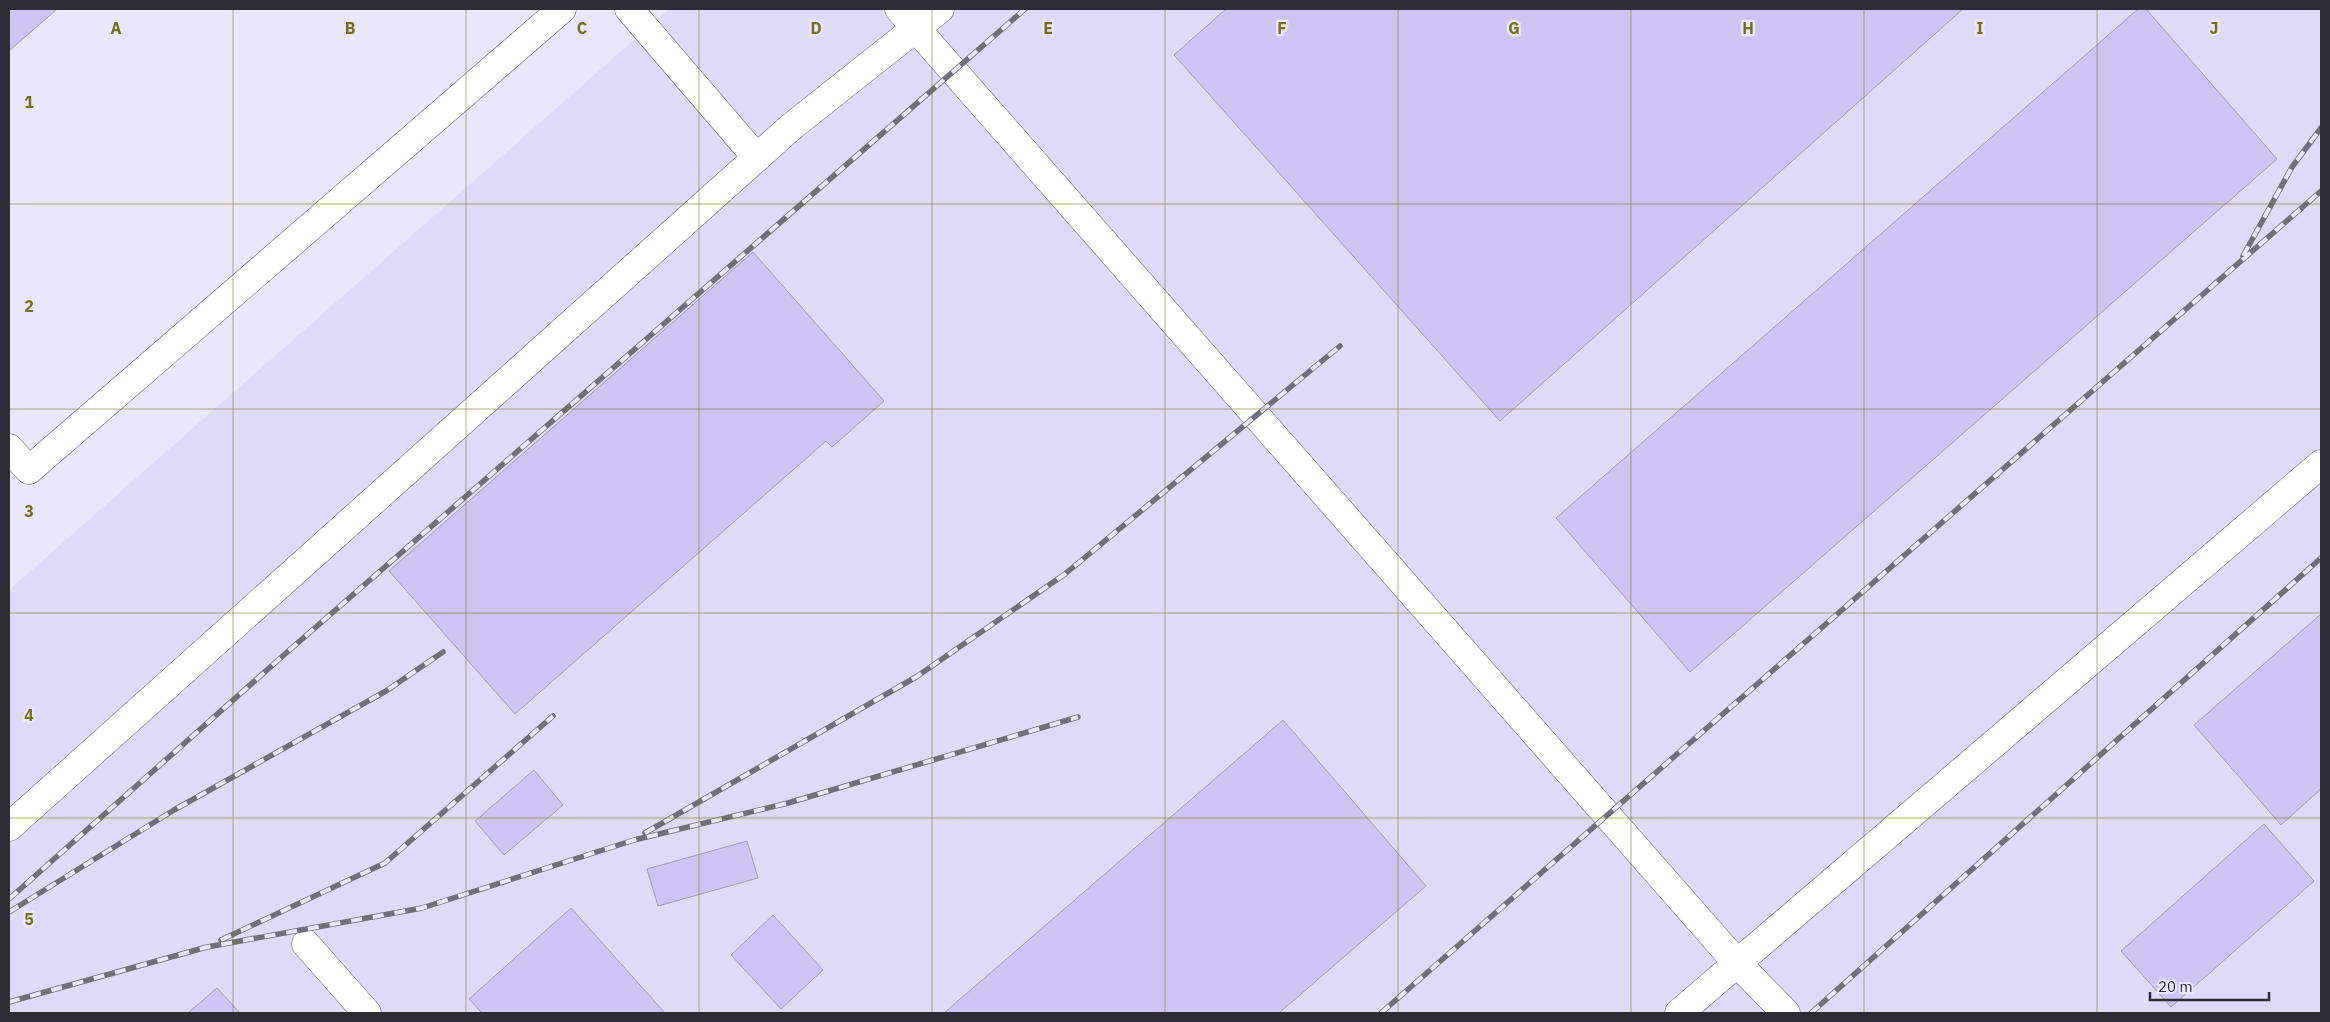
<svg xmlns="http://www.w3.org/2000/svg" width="2330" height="1022" font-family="'IBM Plex Sans',sans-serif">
	<rect width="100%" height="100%" fill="#eae6fc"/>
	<path fill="#dfdaf7" d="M669 9H2321V1013H9V590Z"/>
	<path fill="#cdc4f3" stroke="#a09cb1" d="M9 9H57L9 51Z
		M1226 9H1963L1500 421 1174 55Z
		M2138 9H2146L2277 159 1690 672 1556 518Z
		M753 252 884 401 832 447 826 441 515 714 389 571Z
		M2321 614V789L2281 825 2194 725Z
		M1283 720 1426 886 1279 1013H944Z
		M534 770 563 805 504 855 475 821Z
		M2264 824 2314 881 2171 1007 2121 951Z
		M747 841 758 878 658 906 647 869Z
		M571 908 665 1013H482L469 999Z
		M773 915 823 970 781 1009 731 955Z
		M217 988 240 1013H188Z"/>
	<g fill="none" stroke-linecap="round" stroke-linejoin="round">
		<g stroke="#636073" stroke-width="29">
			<path id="minor" d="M629 9 757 158
				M899 9 1737 963 1786 1013
				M9 448 29 470 562 9
				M9 827 791 127 940 9
				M306 944 367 1013
				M1679 1013 2321 464"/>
		</g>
		<use href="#minor" stroke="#fff" stroke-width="28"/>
		<g stroke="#716f7c" stroke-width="5.5">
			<path id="rail" d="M2243 256 2292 167 2321 128
				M645 833 916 677 1065 574 1340 346
				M9 899 285 654 1025 9
				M9 912 174 810 386 691 443 652
				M221 940 385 863 553 716
				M9 1002 207 947 422 908 634 840 788 803 1078 717
				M1381 1013 2321 191
				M1811 1013 2321 558"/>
		</g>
		<use href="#rail" stroke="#eae6fc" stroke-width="4" stroke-dasharray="11" stroke-linecap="butt"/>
	</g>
	<path fill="none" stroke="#717115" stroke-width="1" stroke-opacity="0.55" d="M233 9V1013M466 9V1013M699 9V1013M932 9V1013M1165 9V1013M1398 9V1013M1631 9V1013M1864 9V1013M2097 9V1013M9 204H2321M9 409H2321M9 613H2321M9 818H2321"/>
	<g font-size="16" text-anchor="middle" font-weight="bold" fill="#717115" stroke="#eae6fc" stroke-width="5" stroke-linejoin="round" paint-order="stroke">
		<text x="116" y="34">A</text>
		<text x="350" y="34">B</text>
		<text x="582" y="34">C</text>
		<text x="816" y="34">D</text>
		<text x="1048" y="34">E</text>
		<text x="1282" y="34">F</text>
		<text x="1514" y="34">G</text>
		<text x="1748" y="34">H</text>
		<text x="1980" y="34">I</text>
		<text x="2214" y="34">J</text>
		<text x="29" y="108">1</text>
		<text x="29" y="312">2</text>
		<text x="29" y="517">3</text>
		<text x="29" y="721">4</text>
		<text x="29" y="925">5</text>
	</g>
	<rect width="2330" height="1022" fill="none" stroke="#2e2d35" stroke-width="20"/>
	<path d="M2150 992v8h119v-8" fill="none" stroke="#2e2d35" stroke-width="2.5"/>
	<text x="2158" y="992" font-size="15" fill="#2e2d35" stroke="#eae6fc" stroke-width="4" paint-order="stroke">20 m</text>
</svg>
